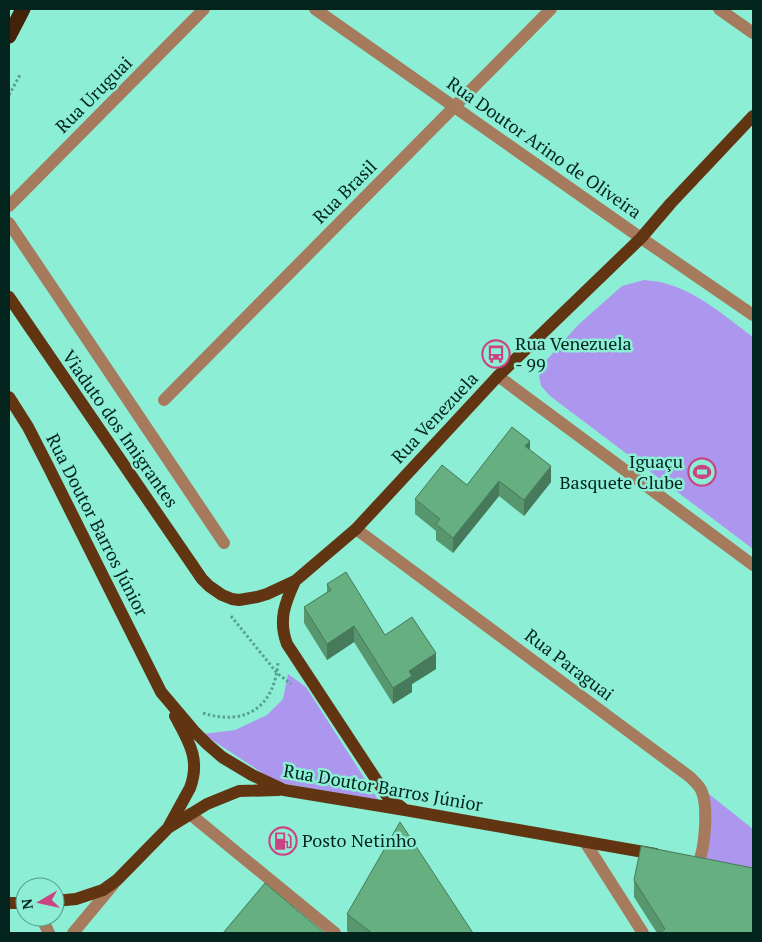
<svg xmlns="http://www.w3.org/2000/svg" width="762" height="942" font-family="'PT Serif',serif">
	<rect width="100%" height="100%" fill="#8cefd5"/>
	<path fill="#ad96ee" d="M644 280C652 281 660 281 667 284 699 293 726 317 753 337V549L550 396 541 386 539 376 543 364 578 325 622 286Z
		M288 674 306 687 379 801 276 782 203 734 235 730 267 715 283 699Z
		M700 787 753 829V870L699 861Z"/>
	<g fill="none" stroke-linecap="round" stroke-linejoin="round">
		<path stroke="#57a18e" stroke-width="3" stroke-dasharray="2.5 2.5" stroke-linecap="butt" d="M9 95 21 73
			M231 616 277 673 291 684
			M203 713C246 727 275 706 278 662"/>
		<path stroke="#a67a5c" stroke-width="12" d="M315 9 641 238 753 315
			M719 9 753 33
			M9 206 204 9
			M9 223 224 543
			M498 376 753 565
			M164 400 551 9
			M356 529 690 777C695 782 700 786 702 792 708 807 705 847 699 861
			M190 814 335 933
			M585 842 643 933
			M41 917 49 933
			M73 933 113 885"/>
		<path stroke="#613512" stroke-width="12" d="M9 297 202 579 209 586 222 595 232 599 239 600 257 597 267 594 295 581 356 529 498 376 641 238 671 203 753 116
			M9 397 28 427 48 466 161 692 194 731 207 744 222 757 252 775 284 790 405 810 655 854
			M295 581C285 603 278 620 287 644L383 790 387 796 405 810
			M168 828 190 788C201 759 188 740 175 716
			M55 901 76 899 103 890 117 880 168 828 207 804 239 791 279 790
			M9 903H25"/>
		<path stroke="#422208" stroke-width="15" d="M9 36 23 9"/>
	</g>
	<path fill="#58966f" d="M530 450 551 482 524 516 499 496 453 553 436 540V531L415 514V499L467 485Z
		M327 584 385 635 436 669 412 684V692L393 704 354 642 327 660 304 623V607L327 592Z
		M634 880 753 933H657L634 897Z
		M347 914 473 933H350L347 931Z"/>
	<path fill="#477a5a" d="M530 441V457L525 446Z
		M551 466V482L524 516V500Z
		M499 481V496L453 553V538Z
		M354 626V642L327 660V644Z
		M436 653V669L412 684V692L393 704V688L409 671Z"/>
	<path fill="#66af81" stroke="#477a5a" d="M512 427 530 441 525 446 551 466 524 500 499 481 453 538 436 524 440 519 415 499 442 465 467 485Z
		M346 572 385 635 412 617 436 653 409 671 412 676 393 688 354 626 327 644 304 607 331 590 327 584Z
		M400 822 473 933H372L347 914Z
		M641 846 753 868V933H659L665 929 634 880Z
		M265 883 324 933H223Z"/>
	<defs>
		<g id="bus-ring" transform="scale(1.4375)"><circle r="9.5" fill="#8cefd5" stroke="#ca4483" stroke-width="1.5"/><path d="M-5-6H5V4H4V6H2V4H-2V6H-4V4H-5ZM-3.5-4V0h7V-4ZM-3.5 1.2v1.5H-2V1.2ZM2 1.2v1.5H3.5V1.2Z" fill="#ca4483"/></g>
		<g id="stadium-ring" transform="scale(1.4375)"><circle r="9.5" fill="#8cefd5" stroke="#ca4483" stroke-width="1.5"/><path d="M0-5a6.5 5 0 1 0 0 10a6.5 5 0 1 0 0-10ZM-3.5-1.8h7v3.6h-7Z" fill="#ca4483"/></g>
		<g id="fuel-ring" transform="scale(1.4375)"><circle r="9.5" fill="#8cefd5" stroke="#ca4483" stroke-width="1.5"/><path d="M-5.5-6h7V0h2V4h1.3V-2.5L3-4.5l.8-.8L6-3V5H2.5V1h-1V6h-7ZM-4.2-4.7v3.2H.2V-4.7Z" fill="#ca4483"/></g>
	</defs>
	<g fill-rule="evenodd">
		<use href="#bus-ring" x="496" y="354"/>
		<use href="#stadium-ring" x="702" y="472"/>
		<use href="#fuel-ring" x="283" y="841"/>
	</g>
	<g text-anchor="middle" stroke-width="5" stroke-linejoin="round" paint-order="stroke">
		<g font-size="18" fill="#03241d" stroke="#8cefd5">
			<text transform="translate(94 95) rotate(-45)" y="6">Rua Uruguai</text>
			<text transform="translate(544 148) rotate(35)" y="6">Rua Doutor Arino de Oliveira</text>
			<text transform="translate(345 192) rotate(-45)" y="6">Rua Brasil</text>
			<text transform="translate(435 418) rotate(-47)" y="6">Rua Venezuela</text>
			<text transform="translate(120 429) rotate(55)" y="6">Viaduto dos Imigrantes</text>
			<text transform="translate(97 525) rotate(63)" y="6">Rua Doutor Barros Júnior</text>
			<text transform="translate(569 665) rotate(37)" y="6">Rua Paraguai</text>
			<text transform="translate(383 788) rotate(10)" y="6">Rua Doutor Barros Júnior</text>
		</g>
		<g font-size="18" fill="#03241d" stroke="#8cefd5" text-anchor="start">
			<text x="515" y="350">Rua Venezuela<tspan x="515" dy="21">- 99</tspan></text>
			<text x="683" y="468" text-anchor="end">Iguaçu<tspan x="683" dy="21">Basquete Clube</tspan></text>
			<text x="302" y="847">Posto Netinho</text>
		</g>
	</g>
	<rect width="762" height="942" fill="none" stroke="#03241d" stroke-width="20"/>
	<g transform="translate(40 902) rotate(261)"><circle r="24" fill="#8cefd5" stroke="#559e8b"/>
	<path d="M0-4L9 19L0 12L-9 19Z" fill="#ca4483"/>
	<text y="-8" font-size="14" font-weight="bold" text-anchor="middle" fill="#03241d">N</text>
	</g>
</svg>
